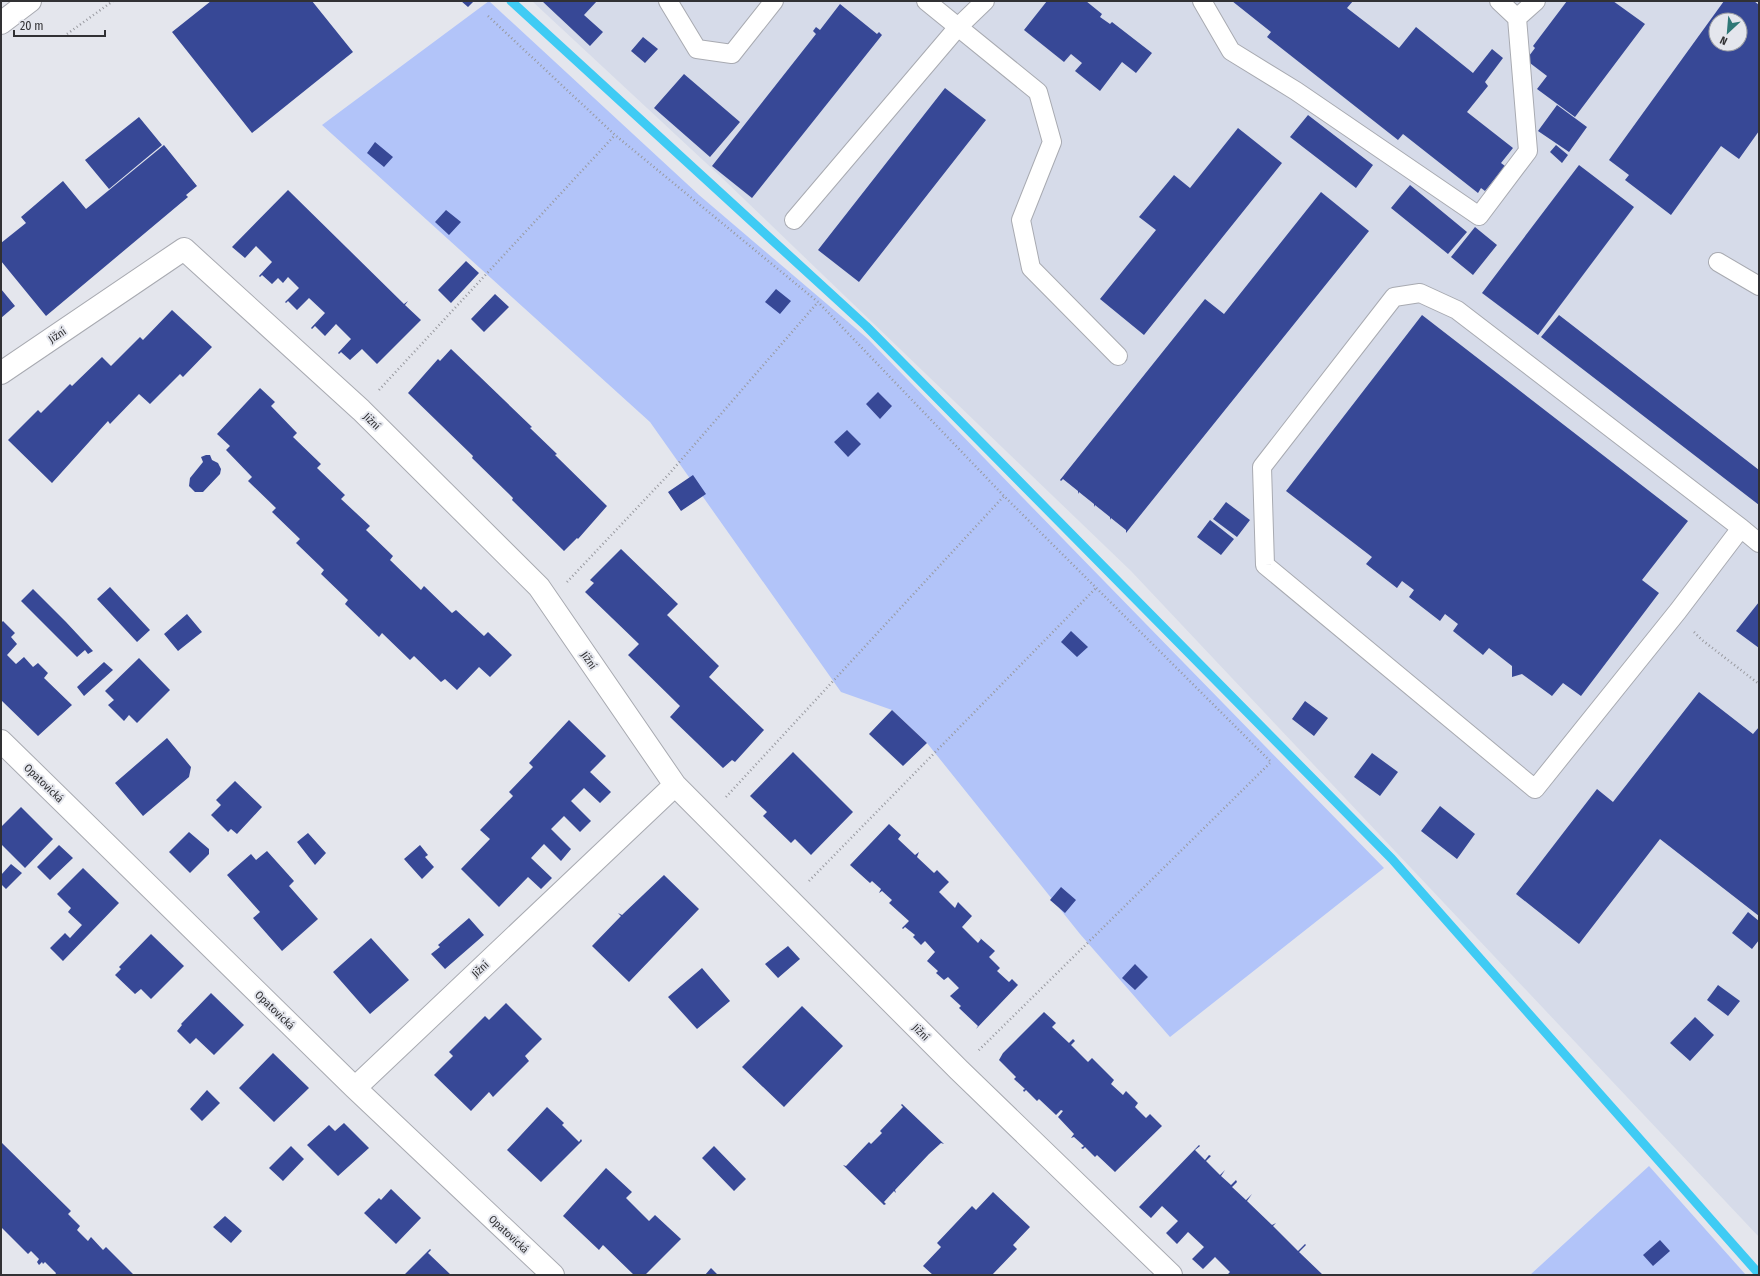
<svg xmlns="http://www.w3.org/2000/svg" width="1760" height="1276" font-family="'Fira Sans Condensed',sans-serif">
	<rect width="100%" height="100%" fill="#e4e6ed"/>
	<path fill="#d6dbe9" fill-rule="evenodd" d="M532 1H1759V1237L1131 571 719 175ZM1716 20H1740V44H1716Z"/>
	<path fill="#b2c4f9" d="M489 1 699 195 868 339 1384 868 1170 1037 1080 934 927 743 892 710 841 692 650 422 322 125Z
		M1649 1166 1746 1275H1530Z"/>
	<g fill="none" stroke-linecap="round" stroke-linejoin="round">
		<path stroke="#3fcbf4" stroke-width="9" d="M511 1 866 326 1392 859 1759 1274"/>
	</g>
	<path fill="#374896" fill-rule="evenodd" d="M211 1H312L353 52 252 133 172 32Z
		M461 1H474L468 7Z
		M542 1H597L584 15 603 32 590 46Z
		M1047 1H1086L1102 14 1100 17 1110 24 1112 22 1152 53 1136 73 1122 62 1100 91 1075 71 1082 63 1071 54 1064 62 1024 30Z
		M1232 1H1353L1347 8 1399 48 1416 27 1473 73 1492 49 1503 58 1485 82 1488 86 1467 112 1513 148 1501 163 1505 166 1485 191 1481 188 1478 193 1403 134 1398 140 1267 37 1271 32Z
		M1567 1H1613L1645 24 1575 117 1537 89 1547 76 1526 60 1535 48 1533 46Z
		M1724 1H1754L1759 5V131L1739 159 1721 146 1671 215 1625 180 1629 175 1609 160ZM1716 20H1740V44H1716Z
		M840 4 877 34 879 32 882 35 752 198 712 166 816 34 813 31 816 27 820 30Z
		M643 37 658 49 645 63 631 51Z
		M684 74 740 122 710 157 654 108Z
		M945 88 986 120 859 282 818 250Z
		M1557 105 1587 127 1569 152 1538 131Z
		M1308 115 1373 165 1356 188 1290 137Z
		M139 117 162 145 109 189 85 160Z
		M1238 128 1282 163 1144 335 1100 299 1156 230 1139 217 1174 175 1190 188Z
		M375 142 393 157 384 167 367 153Z
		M164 145 197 186 186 195 188 197 46 316 1 261V243L26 223 21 217 63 181 86 209Z
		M1556 145 1568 155 1562 163 1550 152Z
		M1579 165 1634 207 1538 335 1482 293Z
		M1410 185 1467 232 1448 254 1391 208Z
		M288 190 404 304 408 301 405 305 421 320 377 364 362 349 350 360 341 352 339 354 338 353 351 339 336 324 325 336 315 326 312 329 311 328 325 313 309 298 297 310 288 301 286 303 285 302 299 288 288 277 283 283 278 278 272 284 262 275 260 277 259 276 272 262 256 246 245 258 232 247Z
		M1321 192 1369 231 1126 533V530L1111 518 1110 520V517L1095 505 1094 507V504L1079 492 1078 494V491L1063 479 1061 481 1060 480 1205 299 1224 314Z
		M446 210 461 222 449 235 435 222Z
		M1475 227 1497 245 1473 275 1451 257Z
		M466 261 479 273 451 303 438 290Z
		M1 289 15 306 1 318Z
		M776 289 791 301 780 314 765 302Z
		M495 294 509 307 484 332 471 319Z
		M172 310 212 347 183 377 180 374 150 404 139 394 110 424 108 421 52 483 8 440 38 410 41 413 70 384 72 386 102 357 111 366 140 337 143 340Z
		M1422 315 1688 521 1642 580 1659 593 1581 696 1563 683 1552 696 1522 674 1512 677V666L1489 648 1483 655 1453 631 1458 624 1445 614 1440 621 1409 597 1414 590 1402 581 1397 588 1366 564 1372 557 1286 491Z
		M1559 315 1759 470V505L1541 337Z
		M451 349 532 427 530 428 557 454 555 455 607 506 578 539 577 538 564 551 512 500 513 498 472 458 473 456 408 393 438 359 440 361Z
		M260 388 275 402 271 406 297 433 293 437 321 464 317 468 345 495 341 499 370 526 366 530 393 556 390 560 421 590 424 586 452 613 456 610 484 636 488 632 512 655 490 677 479 667 457 690 445 679 441 682 414 656 410 660 382 633 379 637 345 604 348 600 321 574 324 570 296 543 300 539 272 512 276 508 248 481 252 477 226 450 230 446 217 434Z
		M878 392 892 406 880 419 866 404Z
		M847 430 861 444 848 457 834 442Z
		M206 455H210L212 460 218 463 221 469 220 474 203 492H195L189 486 190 478 203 462 201 457Z
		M693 475 706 494 681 511 668 492Z
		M1226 502 1250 520 1237 537 1213 519Z
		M1210 520 1234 539 1221 555 1197 537Z
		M621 549 678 604 667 615 719 666 709 677 764 730 735 762 732 760 723 768 670 717 680 706 628 655 639 644 585 592 594 583 590 580Z
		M110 587 150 630 137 642 97 599Z
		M33 589 66 622 93 651 88 654 85 650 77 657 21 601Z
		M1759 602V648L1736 631Z
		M187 614 202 632 178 651 164 634Z
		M3 621 15 633 11 637 17 644 7 655 16 664 24 657 33 667 38 663 48 673 44 678 72 705 38 736 1 700V623Z
		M1071 631 1088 647 1077 657 1061 642Z
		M139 658 170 690 137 723 129 715 124 721 108 705 114 700 105 691Z
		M104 662 113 670 84 696 77 687Z
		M1699 692 1753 734 1759 727V916L1660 839 1579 944 1516 894 1597 789 1613 802Z
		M1305 701 1328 718 1314 736 1292 719Z
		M892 710 927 743 903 766 869 734Z
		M569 720 606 756 590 772 611 792 600 803 584 788 571 801 591 821 580 832 564 816 551 829 571 849 561 861 544 844 531 858 552 878 541 889 528 877 499 907 461 869 490 839 480 830 513 796 509 792 533 767 529 763Z
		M167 738 191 767 189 777 143 816 115 783Z
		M793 752 853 812 811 855 795 839 791 843 763 816 767 812 750 796Z
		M1372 753 1398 772 1380 796 1354 777Z
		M235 781 262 807 237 834 231 829 228 832 211 815 221 805 216 800Z
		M1440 806 1475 834 1457 859 1421 831Z
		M21 807 53 839 25 868 1 844V827Z
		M889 824 901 835 898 839 915 855 919 852 917 857 934 873 937 870 949 882 939 892 955 908 958 902 972 916 962 927 978 943 981 939 979 937 995 951 989 957 1000 968 997 971 1009 982 1012 979 1018 985 976 1029 978 1026 959 1008 961 1006 950 996 959 988 948 977 944 980 936 973 938 971 927 961 935 952 925 941 921 945 913 937 915 935 905 927 903 929 902 928 909 921 889 903 892 900 882 891 879 893 881 889 872 881 870 883 850 865Z
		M189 832 209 849V854L190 873 169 852Z
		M308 833 326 853 315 865 297 842Z
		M59 845 73 858 50 880 37 867Z
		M420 845 428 855 425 857 434 867 422 879 404 859Z
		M267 851 294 881 289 886 318 919 282 951 253 918 260 912 227 875 251 854 256 860Z
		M11 864 22 873 6 889 1 884V875Z
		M83 868 119 903 63 961 50 948 65 933 70 938 82 925 68 912 71 908 57 894Z
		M664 875 699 909 629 982 592 946 621 916 618 913 622 915Z
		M1061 887 1076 900 1065 913 1050 900Z
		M1748 912 1759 921V940L1752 949 1732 933Z
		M469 918 484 935 445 969 431 954 440 947 438 945Z
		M151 934 184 966 151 999 141 989 135 994 115 975 121 969 119 967Z
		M371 938 409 980 370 1014 333 972Z
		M788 946 800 959 778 978 765 964Z
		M1135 964 1148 977 1135 990 1122 978Z
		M702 968 730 1001 697 1029 668 997Z
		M1718 985 1740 1001 1728 1016 1707 1000Z
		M211 993 244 1025 214 1055 196 1038 190 1044 177 1031 182 1025 181 1024Z
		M506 1003 542 1039 525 1056 529 1061 493 1097 489 1092 471 1111 434 1075 453 1056 449 1052 485 1016 489 1020Z
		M802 1006 843 1046 784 1107 742 1067Z
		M1044 1012 1056 1023 1052 1027 1069 1043 1073 1039 1075 1041 1071 1045 1088 1062 1092 1058 1114 1080 1111 1084 1123 1095 1126 1091 1138 1103 1135 1107 1146 1118 1150 1114 1162 1126 1115 1172 1097 1155 1095 1157 1085 1147 1083 1149 1081 1148 1084 1146 1074 1137 1071 1138 1074 1134 1058 1117 1063 1111 1061 1110 1056 1115 1039 1099 1037 1101 1026 1090 1024 1092 1023 1090 1025 1089 1014 1079 1016 1077 999 1060 1003 1053Z
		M1695 1017 1714 1035 1690 1061 1670 1043Z
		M273 1053 309 1088 274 1122 239 1088Z
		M207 1090 220 1103 202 1121 190 1109Z
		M902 1104 944 1144 941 1143 929 1154 895 1190 896 1193 894 1191 884 1202 886 1204 884 1205 843 1165 846 1166 869 1142 871 1144 882 1133 880 1131 903 1107 901 1105Z
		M547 1107 564 1123 562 1125 579 1142 581 1139 582 1141 541 1182 507 1150Z
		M344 1123 369 1148 338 1176 307 1145 329 1125 335 1131Z
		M1 1142 71 1211 68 1214 80 1226 77 1230 88 1241 91 1237 103 1250 106 1247 134 1275H55L56 1273 45 1262 43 1264 42 1262 39 1265 37 1262 39 1259 31 1251 28 1254 1 1227Z
		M1199 1145 1200 1146 1195 1150 1205 1160 1209 1155 1211 1156 1206 1161 1220 1175 1225 1170 1221 1176 1231 1185 1236 1180 1237 1182 1232 1187 1246 1200 1252 1194 1247 1201 1272 1225 1276 1223 1273 1226 1298 1251 1305 1244 1306 1245 1299 1252 1323 1275H1227L1230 1272 1215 1257 1203 1269 1192 1259 1204 1247 1188 1232 1177 1244 1166 1233 1178 1221 1162 1206 1151 1218 1139 1207Z
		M291 1146 304 1159 283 1181 269 1168Z
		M714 1146 746 1179 734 1191 702 1158Z
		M606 1168 632 1192 626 1198 649 1221 655 1215 681 1239 645 1275H634L603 1245 599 1250 563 1216Z
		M391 1189 421 1218 396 1244 364 1213 379 1198 381 1200Z
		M993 1192 1030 1227 1013 1245 1017 1249 992 1275H933L923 1266 941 1247 937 1243 972 1206 976 1210Z
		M225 1216 242 1231 231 1243 213 1227Z
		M1660 1240 1670 1251 1653 1266 1643 1255Z
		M430 1249 431 1250 428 1253 451 1275H404Z
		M711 1268 718 1275H705Z"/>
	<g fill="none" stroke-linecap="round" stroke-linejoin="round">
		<g stroke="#a8aab1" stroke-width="20">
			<path id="lane" d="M668 1 697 49 732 54 774 1
				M926 1 1038 92 1052 142 1021 220 1031 268 1118 356
				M1202 1 1231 51 1296 91 1479 216 1528 151 1517 18 1499 1
				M1517 18 1536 1
				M794 220 958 27 985 1
				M1718 262 1759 286
				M1741 528 1678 611 1535 789 1265 565 1262 467 1394 297 1420 293 1457 310 1741 528 1759 543"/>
		</g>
		<g stroke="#a8aab1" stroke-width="24">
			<path id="street" d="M1 373 184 249 361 410 539 587 675 785 355 1088
				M1 741 355 1088 553 1275
				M675 785 959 1070 1171 1275"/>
		</g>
		<g stroke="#a8aab1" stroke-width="24">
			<path id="secondary" d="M1 23 30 1"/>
		</g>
		<path stroke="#98999f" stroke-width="2.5" stroke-dasharray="1 3" stroke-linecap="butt" d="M488 16 615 135 818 302 1004 496 1271 762 978 1051
			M67 34 113 1
			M379 390 615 135
			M567 582 669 474 818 302
			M1694 632 1702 640 1759 684
			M726 797 1004 496
			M809 881 1096 588"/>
		<use href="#lane" stroke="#fff" stroke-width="18"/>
		<use href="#street" stroke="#fff" stroke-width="22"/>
		<use href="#secondary" stroke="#fff" stroke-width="22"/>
	</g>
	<g text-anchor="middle" stroke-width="4" stroke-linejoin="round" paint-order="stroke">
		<g font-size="11" fill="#313134" stroke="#e4e6ed">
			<text transform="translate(57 335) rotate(-34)" y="4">Jižní</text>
			<text transform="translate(372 421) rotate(44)" y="4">Jižní</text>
			<text transform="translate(589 660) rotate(55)" y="4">Jižní</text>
			<text transform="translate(44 783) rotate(44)" y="4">Opatovická</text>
			<text transform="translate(480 969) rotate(-43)" y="4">Jižní</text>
			<text transform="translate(275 1010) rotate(44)" y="4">Opatovická</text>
			<text transform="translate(921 1032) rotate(45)" y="4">Jižní</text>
			<text transform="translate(509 1234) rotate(43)" y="4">Opatovická</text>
		</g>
	</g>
	<rect width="1760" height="1276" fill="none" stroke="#313134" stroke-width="4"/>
	<g transform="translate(1728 32) rotate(206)"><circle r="19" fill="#e4e6ed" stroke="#9c9ea3"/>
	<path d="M0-3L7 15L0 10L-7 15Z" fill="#2f7877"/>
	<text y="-6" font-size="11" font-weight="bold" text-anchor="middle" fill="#313134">N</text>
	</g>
	<path d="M14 30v6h91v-6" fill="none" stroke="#313134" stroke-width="2"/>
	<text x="20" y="30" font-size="12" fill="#313134" stroke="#e4e6ed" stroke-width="3" paint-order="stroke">20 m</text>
</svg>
